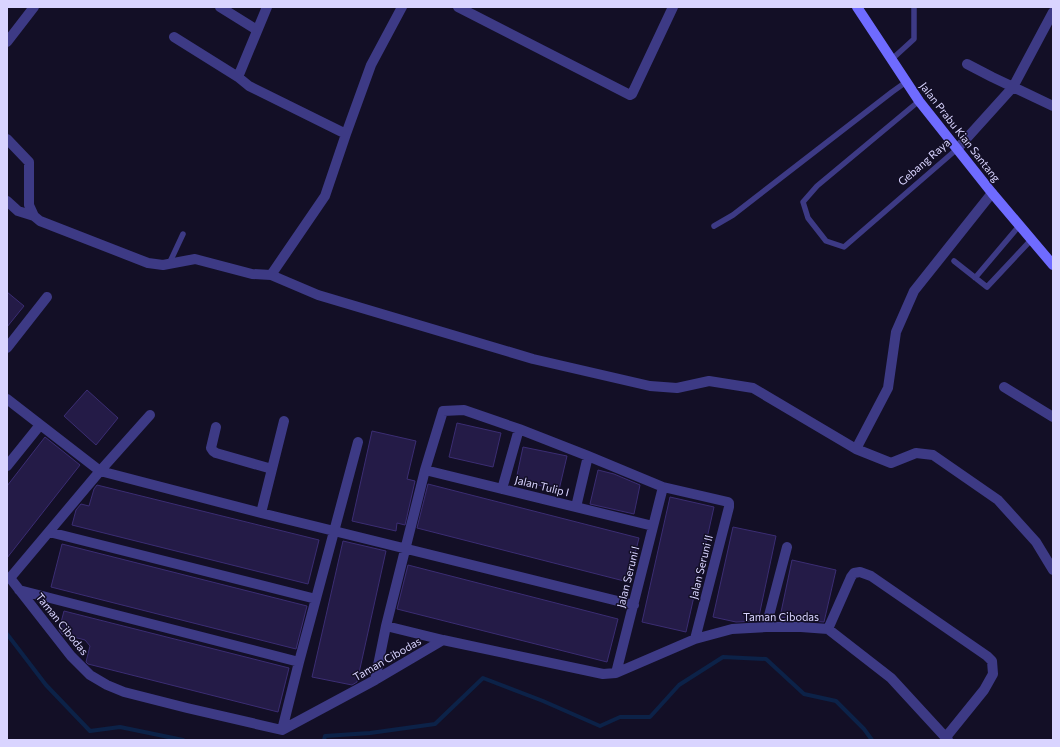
<svg xmlns="http://www.w3.org/2000/svg" width="1060" height="747" font-family="Commissioner,sans-serif">
	<rect width="100%" height="100%" fill="#130f26"/>
	<g fill="none" stroke-linecap="round" stroke-linejoin="round">
		<path stroke="#0c2248" stroke-width="4" d="M7 634 46 685 90 731 120 727 183 740
			M324 740 325 736 370 733 435 724 483 678 543 701 600 726 620 717H650L679 685 723 657 766 659 804 694 836 701 864 729 872 740"/>
	</g>
	<path fill="#241b47" stroke="#3b2d73" d="M7 292 24 306 7 327Z
		M87 390 118 418 96 445 64 416Z
		M457 423 501 433 493 467 449 457Z
		M372 431 416 441 407 479 415 481 405 525 397 523 396 531 352 521Z
		M45 437 80 465 7 558V486Z
		M523 447 567 456 559 490 516 480Z
		M598 470 614 474 640 485 634 514 590 504Z
		M428 484 639 538 628 582 417 528Z
		M97 485 319 540 308 584 72 525 76 510 81 504 89 506 94 489Z
		M670 497 714 507 686 632 642 622Z
		M733 527 776 536 758 621 736 622 713 617Z
		M343 541 386 551 357 682 352 685 312 677Z
		M62 544 307 606 296 649 51 587Z
		M792 560 836 570 824 622 798 620 780 617Z
		M408 565 618 619 607 662 397 609Z
		M64 611 289 668 278 712 88 664 86 662 90 646 85 640 62 634 59 630Z"/>
	<g fill="none" stroke-linecap="round" stroke-linejoin="round">
		<path stroke="#3d3a85" stroke-width="5.5" d="M891 60 914 39V7
			M919 101 817 186 803 202 808 218 826 241 844 247 957 149
			M714 226 733 215 892 92 906 82
			M954 261 987 287 1031 240
			M169 264 183 234
			M975 278 1019 226"/>
		<path stroke="#3d3a85" stroke-width="10" d="M220 7 257 30
			M458 7 630 95 632 94 673 7
			M174 37 238 77 249 86 346 134
			M7 42 34 7
			M967 64 992 77 1053 106
			M238 77 267 7
			M7 139 29 162V205L34 216 40 221 148 263 163 265 195 259 252 274 271 275 318 295 533 359 650 386 677 388 709 381 753 388 856 449 891 463 916 453 933 455 998 500 1036 542 1053 570
			M957 149 1013 87 1053 12
			M7 201 18 211 34 216
			M271 275 325 196 346 134 371 65 402 7
			M7 348 47 297
			M1004 387 1053 417
			M7 399 100 471 261 513 634 605
			M216 427 211 448 213 451 216 453 272 469
			M856 449 888 388 896 332 914 291 992 193
			M7 466 40 425
			M425 470 653 526
			M502 489 519 429
			M576 507 588 456
			M261 513 284 421
			M49 532 316 599
			M7 578H10L71 656 90 675 107 685 124 692 187 708 282 730 375 680 443 640
			M10 578 100 471 150 415
			M19 590 299 662
			M386 626 443 640 603 674 616 673 695 639 732 629 766 627H801L828 629 891 678 948 740
			M766 627 787 547
			M828 629 851 577 854 573 860 572 871 576 987 656 992 661 993 674 984 690 946 737
			M616 673 663 487
			M375 680 386 626 425 470 443 411 464 410 519 429 588 456 663 487 728 502 729 503V507L695 639
			M282 730 299 662 358 442"/>
		<path stroke="#6f6bff" stroke-width="10" d="M857 7 919 101 992 193 1053 265"/>
	</g>
	<g text-anchor="middle" stroke-width="3" stroke-linejoin="round" paint-order="stroke">
		<g font-size="11" fill="#d9d4ff" stroke="#130f26">
			<text transform="translate(960 132) rotate(52)" y="4">Jalan Prabu Kian Santang</text>
			<text transform="translate(924 162) rotate(-41)" y="4">Gebang Raya</text>
			<text transform="translate(542 486) rotate(14)" y="4">Jalan Tulip I</text>
			<text transform="translate(701 567) rotate(-76)" y="4">Jalan Seruni II</text>
			<text transform="translate(628 577) rotate(-76)" y="4">Jalan Seruni I</text>
			<text x="781" y="621">Taman Cibodas</text>
			<text transform="translate(62 624) rotate(51)" y="4">Taman Cibodas</text>
			<text transform="translate(387 659) rotate(-30)" y="4">Taman Cibodas</text>
		</g>
	</g>
	<rect width="1060" height="747" fill="none" stroke="#d9d4ff" stroke-width="16"/>
</svg>
